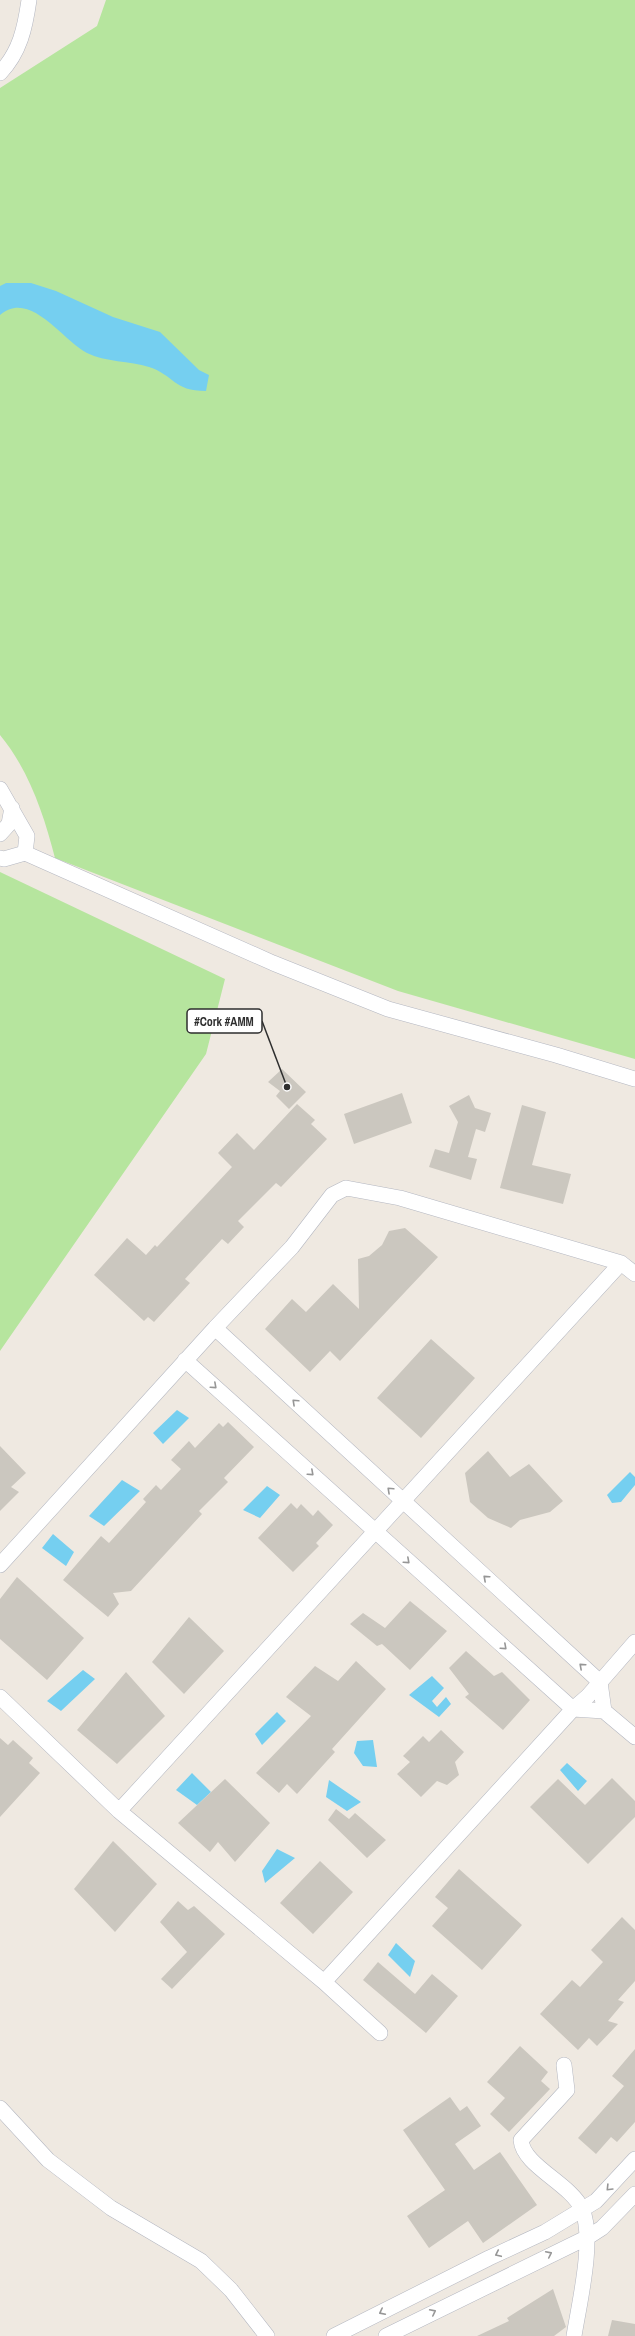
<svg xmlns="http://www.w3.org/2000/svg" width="635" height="2336" font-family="'Archivo Narrow',sans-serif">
	<rect width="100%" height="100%" fill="#efe9e1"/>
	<path fill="#b6e59e" d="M106 0H635V1059L398 991 55 858C44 815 29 770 0 735V88L97 26Z
		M0 872 225 979 206 1054 0 1351Z"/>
	<path fill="#75cff0" d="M6 283H31L56 291 113 317 160 332 199 370 209 375 206 391C173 391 174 375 149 367 130 361 105 362 87 353 62 340 30 289 0 315V286Z
		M177 1410 189 1418 163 1444 153 1433Z
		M630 1472 635 1477V1485L621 1502 612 1503 607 1495Z
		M122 1480 140 1491 104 1526 89 1516Z
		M267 1486 280 1495 260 1518 243 1510Z
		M53 1534 74 1552 66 1566 42 1548Z
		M83 1670 95 1679 61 1711 47 1701Z
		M432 1676 444 1688 432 1701 437 1707 446 1697 451 1704 439 1717 409 1695Z
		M277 1712 286 1721 262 1745 255 1734Z
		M373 1740 377 1767 363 1766 354 1753 357 1741Z
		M567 1763 587 1781 578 1791 560 1770Z
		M192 1773 211 1792 197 1805 176 1790Z
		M329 1780 361 1802 347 1811 326 1797Z
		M277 1849 295 1858 265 1883 262 1871Z
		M396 1943 415 1961 410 1977 388 1955Z"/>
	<path fill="#cbc7bf" d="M282 1069 306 1092 289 1109 276 1096 280 1091 268 1082Z
		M402 1093 412 1123 354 1144 344 1114Z
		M469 1095 475 1108 491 1113 485 1132 476 1129 468 1157 477 1159 471 1180 429 1167 435 1149 449 1153 458 1122 449 1106Z
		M297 1104 315 1120 311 1124 327 1139 281 1187 276 1183 238 1221 244 1227 228 1244 222 1239 185 1279 190 1283 154 1322 148 1317 144 1321 94 1275 127 1238 146 1255 155 1245 157 1247 232 1167 218 1153 237 1133 254 1150Z
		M522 1105 546 1112 532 1165 571 1174 563 1204 500 1188Z
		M405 1228 438 1257 340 1361 330 1351 310 1372 265 1329 292 1299 306 1312 333 1284 359 1309 358 1259 369 1256 382 1245 389 1231Z
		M431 1339 475 1378 421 1438 377 1398Z
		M228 1422 254 1447 224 1478 228 1482 199 1511 202 1514 131 1591 113 1593 119 1604 108 1617 63 1580 101 1536 109 1543 146 1502 143 1499 156 1485 161 1490 181 1469 171 1460 189 1441 195 1448 219 1423 223 1427Z
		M0 1446 26 1473 11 1487 19 1492 0 1511Z
		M488 1451 510 1477 529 1464 563 1501 550 1512 520 1520 511 1528 488 1518 470 1502 465 1473Z
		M291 1503 297 1509 301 1504 313 1516 318 1510 333 1525 316 1543 319 1546 293 1572 258 1538Z
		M17 1577 84 1638 47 1680 0 1639V1599Z
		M410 1601 447 1631 410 1670 382 1644 377 1646 350 1624 363 1613 385 1628Z
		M189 1617 224 1651 184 1694 152 1662Z
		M466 1651 494 1676 502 1672 530 1700 503 1730 465 1697 469 1694 449 1668Z
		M356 1661 386 1689 332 1749 335 1752 297 1794 287 1784 279 1793 256 1773 311 1716 286 1697 315 1666 338 1681Z
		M126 1672 165 1716 117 1764 77 1730Z
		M441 1730 464 1752 455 1762 459 1775 447 1785 437 1781 421 1797 397 1774 410 1762 403 1756 423 1736 429 1742Z
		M0 1738 8 1745 13 1740 33 1758 29 1763 40 1773 0 1817Z
		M612 1778 635 1801V1817L588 1864 530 1807 558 1779 585 1805Z
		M225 1779 270 1823 235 1862 218 1842 210 1852 178 1823Z
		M336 1809 349 1819 355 1813 386 1840 367 1858 328 1820Z
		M113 1841 157 1884 115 1932 74 1889Z
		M320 1861 353 1892 313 1934 280 1903Z
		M459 1869 522 1925 482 1970 432 1926 448 1908 435 1897Z
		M178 1901 188 1910 194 1906 225 1934 172 1989 161 1979 187 1952 160 1922Z
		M622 1917 635 1930V1981L618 2000 624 2002 608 2021 618 2024 597 2046 589 2038 578 2050 540 2014 572 1980 580 1987 603 1962 591 1950Z
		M378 1962 415 1994 432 1974 458 1996 426 2033 363 1980Z
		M520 2046 548 2072 541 2081 550 2089 509 2132 490 2114 505 2098 487 2082Z
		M635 2049V2122L617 2142 611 2137 596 2154 578 2138 624 2086 612 2076Z
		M450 2097 460 2111 467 2106 481 2126 455 2144 474 2170 500 2152 537 2205 483 2243 468 2221 429 2248 407 2216 445 2190 403 2130Z
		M553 2289 566 2327 554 2336H477L509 2321 507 2318Z
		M612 2320 635 2324V2336H608Z"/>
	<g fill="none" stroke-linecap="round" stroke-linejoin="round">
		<g stroke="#b4b7c1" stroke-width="16">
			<path id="street" d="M0 73C20 52 25 28 29 0
				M0 789 27 836 25 853
				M0 834 9 824 12 808
				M0 858 4 859 25 853 273 963 388 1009 556 1055 635 1079
				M215 1328 600 1682 604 1711
				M185 1360 573 1709 604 1711 635 1737
				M0 1565 215 1328 292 1247 332 1195 346 1188 400 1198 621 1263 635 1274
				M0 1697 119 1811 324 1982 380 2033
				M119 1811 621 1263
				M324 1982 573 1709 588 1696 635 1642
				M564 2065 567 2090 521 2140C523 2166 570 2183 582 2209 595 2239 579 2304 574 2336
				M0 2108 48 2160 111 2208 201 2261 231 2290 267 2336
				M334 2336 489 2258 545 2232 596 2201 635 2159
				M386 2336 588 2237 602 2228 635 2194"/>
		</g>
		<use href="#street" stroke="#fff" stroke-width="15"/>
	</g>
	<defs><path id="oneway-chevron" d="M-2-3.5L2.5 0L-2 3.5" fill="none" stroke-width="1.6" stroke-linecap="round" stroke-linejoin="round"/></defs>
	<g stroke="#969696">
		<use href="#oneway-chevron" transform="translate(214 1386) rotate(42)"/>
		<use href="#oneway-chevron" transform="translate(295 1402) rotate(-137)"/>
		<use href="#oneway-chevron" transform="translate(311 1473) rotate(42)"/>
		<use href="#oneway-chevron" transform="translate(390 1490) rotate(-137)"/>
		<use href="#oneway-chevron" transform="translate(407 1561) rotate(42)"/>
		<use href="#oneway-chevron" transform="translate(486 1578) rotate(-138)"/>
		<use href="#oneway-chevron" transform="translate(504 1647) rotate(42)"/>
		<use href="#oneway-chevron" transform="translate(582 1666) rotate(-138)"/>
		<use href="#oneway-chevron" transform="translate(609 2188) rotate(134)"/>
		<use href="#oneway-chevron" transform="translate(498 2254) rotate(155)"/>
		<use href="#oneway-chevron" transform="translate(549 2254) rotate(-26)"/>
		<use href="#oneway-chevron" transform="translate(382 2312) rotate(153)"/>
		<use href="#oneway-chevron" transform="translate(433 2312) rotate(-27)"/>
	</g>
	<path fill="none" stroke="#2e2e2e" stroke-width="1.5" d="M287 1087L262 1021"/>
	<circle fill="#2e2e2e" stroke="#fff" stroke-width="1.5" cx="287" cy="1087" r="4"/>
	<rect fill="#fff" stroke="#2e2e2e" stroke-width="1.5" x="187" y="1009" width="75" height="24" rx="4"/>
	<g font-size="12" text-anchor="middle" font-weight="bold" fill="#2e2e2e">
		<text x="224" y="1026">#Cork #AMM</text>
	</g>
</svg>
